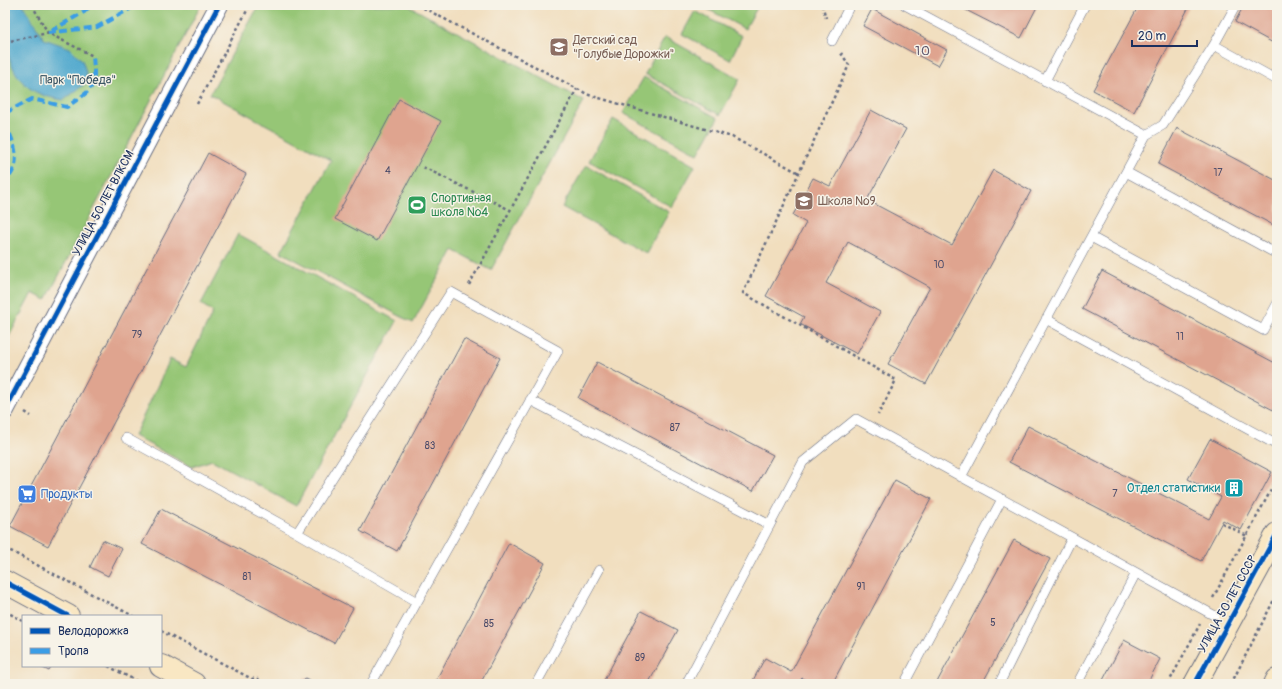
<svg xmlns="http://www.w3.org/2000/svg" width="1282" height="689" font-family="Pangolin,sans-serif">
	<rect width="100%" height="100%" fill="#f7f3e8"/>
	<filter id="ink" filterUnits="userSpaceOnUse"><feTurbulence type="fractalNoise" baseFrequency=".025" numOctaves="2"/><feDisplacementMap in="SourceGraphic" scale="8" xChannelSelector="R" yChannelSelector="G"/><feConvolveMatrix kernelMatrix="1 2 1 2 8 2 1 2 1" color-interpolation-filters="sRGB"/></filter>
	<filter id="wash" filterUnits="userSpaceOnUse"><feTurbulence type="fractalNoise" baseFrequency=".012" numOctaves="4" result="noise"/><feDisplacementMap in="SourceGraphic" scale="16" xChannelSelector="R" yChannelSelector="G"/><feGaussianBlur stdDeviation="0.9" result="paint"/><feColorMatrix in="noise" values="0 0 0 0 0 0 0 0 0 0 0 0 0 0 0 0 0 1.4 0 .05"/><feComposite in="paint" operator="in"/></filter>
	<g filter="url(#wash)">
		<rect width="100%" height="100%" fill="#f1debe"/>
		<path fill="#96c676" stroke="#587a6a" d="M5 5H201L46 300 32 293 5 344Z
			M259 5H407L584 101 491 270 453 250 413 323 281 252 331 160 210 94Z
			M700 5H756L758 6 745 29Z
			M695 11 742 36 730 60 682 34Z
			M665 37 740 79 720 115 645 74Z
			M644 77 718 118 698 154 623 113Z
			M613 119 695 166 672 207 589 161Z
			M586 165 669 212 646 253 562 207Z
			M238 234 397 321 296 506 212 460 192 467 134 436 170 359 186 367 213 312 201 304Z"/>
		<path fill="#50a8cd" stroke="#366c96" d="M5 5H23L44 39 70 48 82 60 86 72V83L64 100C27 95 13 79 5 42 3 31 5 17 5 5Z"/>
		<g id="blocks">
			<path fill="#dfa48f" d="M956 5H1038L1021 38Z
				M1139 5H1190L1134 112 1093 90Z
				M1244 5H1277V45L1235 22Z
				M872 9 947 50 938 66 863 26Z
				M399 99 441 121 377 241 335 219Z
				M871 110 906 129 867 200 952 245 993 170 1031 191 926 384 888 364 930 287 848 242 826 283 880 312 857 354 800 324 804 317 766 296 806 223 793 215 813 178 830 186Z
				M1177 128 1277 181V227L1158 164Z
				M208 153 246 174 48 546 10 526Z
				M1102 271 1277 364V412L1082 309Z
				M464 339 500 358 397 551 360 531Z
				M597 362 773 455 753 491 578 398Z
				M1028 426 1209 519 1221 497 1188 479 1210 439 1272 472 1241 530 1223 520 1201 561 1009 462Z
				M895 480 931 499 832 684H813L802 678 798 684H751L765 658 791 672Z
				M161 509 353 608 334 643 142 544Z
				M103 540 122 549 108 576 90 567Z
				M1014 540 1050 559 982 684H936Z
				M509 543 545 563 480 684H434Z
				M641 611 678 630 648 684H602Z
				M1124 640 1160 659 1147 684H1101Z
				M39 666H52L49 671Z
				M305 678 313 682 312 684H302Z"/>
		</g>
	</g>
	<g filter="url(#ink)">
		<use href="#blocks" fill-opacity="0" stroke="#666c80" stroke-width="1"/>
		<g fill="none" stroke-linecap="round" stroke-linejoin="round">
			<g stroke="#666c80" stroke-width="10">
				<path id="lane" d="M905 5 1146 135
					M1236 5 1214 45 1277 80
					M832 41 850 5
					M1045 81 1085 5
					M1126 172 1277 254
					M1091 237 1263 330 1277 304
					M1046 319 1277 445
					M530 400 770 525
					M126 438 297 533
					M961 477 1146 135 1163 125 1214 45
					M371 684 558 351 451 292 297 533 417 602
					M536 684 599 570
					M686 684 803 462 856 419 1228 623
					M904 684 1002 499
					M999 684 1072 538
					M1077 684 1136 573"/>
			</g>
			<g stroke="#666c80" stroke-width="20">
				<path id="street" d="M5 410 219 5"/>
			</g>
			<g stroke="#666c80" stroke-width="24">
				<path id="secondary" d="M5 582 68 616
					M161 666 194 684
					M1195 684 1277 534
					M1275 684 1277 680"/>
			</g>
			<path stroke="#666c80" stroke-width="2.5" stroke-dasharray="3 3" stroke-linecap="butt" d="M32 5 48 33 93 56
				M418 5 589 95 732 137 799 173
				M822 5 826 18
				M5 42 48 33
				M841 53 849 65 743 293 896 380 878 415
				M197 104 250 5
				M423 167 510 210
				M469 285 577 89
				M25 412 31 416
				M1273 487 1277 488
				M1222 523 1247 536
				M5 548 133 616
				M1213 598 1277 479
				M5 611 23 621
				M161 631 252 679 256 678 267 684
				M108 666 142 684
				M1168 684 1200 624
				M1231 684 1277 594"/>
			<use href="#lane" stroke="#fff" stroke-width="9"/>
			<use href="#street" stroke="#fff" stroke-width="18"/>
			<use href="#secondary" stroke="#f9e7c3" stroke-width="22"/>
			<path stroke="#3b9de6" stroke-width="4" stroke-dasharray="8 4" stroke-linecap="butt" d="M51 31 84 12 91 5
				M48 33 97 27 137 5
				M5 113 32 99 67 107C94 87 96 91 93 56
				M5 123C14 143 24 164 5 181"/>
			<g stroke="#f7f3e8" stroke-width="8">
				<path id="cycleway" d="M5 410 219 5
					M5 582 68 616
					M1195 684 1277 534"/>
			</g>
			<use href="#cycleway" stroke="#0057b8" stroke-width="5"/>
		</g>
	</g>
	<defs>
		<g id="school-square" transform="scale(1)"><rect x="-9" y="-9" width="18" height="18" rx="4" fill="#8d6e63" stroke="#f7f3e8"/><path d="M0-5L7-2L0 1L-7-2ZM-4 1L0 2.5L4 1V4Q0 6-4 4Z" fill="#fff"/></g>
		<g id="stadium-square" transform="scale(1)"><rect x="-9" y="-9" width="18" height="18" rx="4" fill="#2e9e5b" stroke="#f7f3e8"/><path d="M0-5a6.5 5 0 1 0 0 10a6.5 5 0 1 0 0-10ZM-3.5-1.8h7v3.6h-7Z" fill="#fff"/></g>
		<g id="building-square" transform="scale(1)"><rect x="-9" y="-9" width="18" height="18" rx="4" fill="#0f9aa8" stroke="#f7f3e8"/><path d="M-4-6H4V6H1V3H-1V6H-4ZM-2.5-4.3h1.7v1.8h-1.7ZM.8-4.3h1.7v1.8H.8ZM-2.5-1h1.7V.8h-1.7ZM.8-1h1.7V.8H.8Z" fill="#fff"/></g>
		<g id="supermarket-square" transform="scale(1)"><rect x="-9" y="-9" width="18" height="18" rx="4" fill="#3f7fe0" stroke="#f7f3e8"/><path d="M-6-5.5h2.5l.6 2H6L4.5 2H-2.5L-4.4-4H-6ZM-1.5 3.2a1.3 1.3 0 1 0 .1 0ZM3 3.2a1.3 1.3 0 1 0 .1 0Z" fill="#fff"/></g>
	</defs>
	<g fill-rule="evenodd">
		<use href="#school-square" x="559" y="47"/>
		<use href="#school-square" x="804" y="201"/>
		<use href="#stadium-square" x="417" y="205"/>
		<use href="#building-square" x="1234" y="488"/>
		<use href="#supermarket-square" x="27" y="494"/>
	</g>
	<g text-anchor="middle" stroke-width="3" stroke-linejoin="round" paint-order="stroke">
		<g font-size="10" fill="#4c4c6a">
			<text x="388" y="174">4</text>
			<text x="1218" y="176">17</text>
			<text x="939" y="268">10</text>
			<text x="137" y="338">79</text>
			<text x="1180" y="340">11</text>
			<text x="675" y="431">87</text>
			<text x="430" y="449">83</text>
			<text x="1115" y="497">7</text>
			<text x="247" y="580">81</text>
			<text x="861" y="590">91</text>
			<text x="993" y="626">5</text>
			<text x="489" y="627">85</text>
			<text x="640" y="661">89</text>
		</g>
		<g font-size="12" fill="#785e54" stroke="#f7f3e8" text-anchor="start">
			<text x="573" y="44">Детский сад<tspan x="573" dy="14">"Голубые Дорожки"</tspan></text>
			<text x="818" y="205">Школа №9</text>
		</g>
		<g font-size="12" fill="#3a5564" stroke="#f7f3e8">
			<text x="78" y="84">Парк "Победа"</text>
		</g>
		<g font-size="12" fill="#27864d" stroke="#f7f3e8" text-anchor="start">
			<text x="431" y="202">Спортивная<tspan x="431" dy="14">школа №4</tspan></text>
		</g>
		<g font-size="12" fill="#1b2f5e" stroke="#f7f3e8">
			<text transform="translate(103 203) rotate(-62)" y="4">УЛИЦА 50 ЛЕТ ВЛКСМ</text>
			<text transform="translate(1227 604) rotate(-61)" y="4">УЛИЦА 50 ЛЕТ СССР</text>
		</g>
		<g font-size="12" fill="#0d838f" stroke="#f7f3e8" text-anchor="end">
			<text x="1220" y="492">Отдел статистики</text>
		</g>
		<g font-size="12" fill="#366cbe" stroke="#f7f3e8" text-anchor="start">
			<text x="41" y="498">Продукты</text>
		</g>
		<g font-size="13" letter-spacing="1" fill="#60586f" stroke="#f7f3e8">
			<text x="923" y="55">10</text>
		</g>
	</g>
	<rect width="1282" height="689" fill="none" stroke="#f7f3e8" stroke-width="20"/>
	<rect x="22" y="615" width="140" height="52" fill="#f7f3e8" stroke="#9fa5b1"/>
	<rect x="30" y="628" width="20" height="6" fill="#0057b8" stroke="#9fa5b1"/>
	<text x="58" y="635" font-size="12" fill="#1b2f5e">Велодорожка</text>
	<rect x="30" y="648" width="20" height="6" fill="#3b9de6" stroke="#9fa5b1"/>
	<text x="58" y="655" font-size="12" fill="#1b2f5e">Тропа</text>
	<path d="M1132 40v6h65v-6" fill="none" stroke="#1b2f5e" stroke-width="2"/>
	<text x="1138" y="40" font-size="12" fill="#1b2f5e" stroke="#f7f3e8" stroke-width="3" paint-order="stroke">20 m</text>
</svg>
